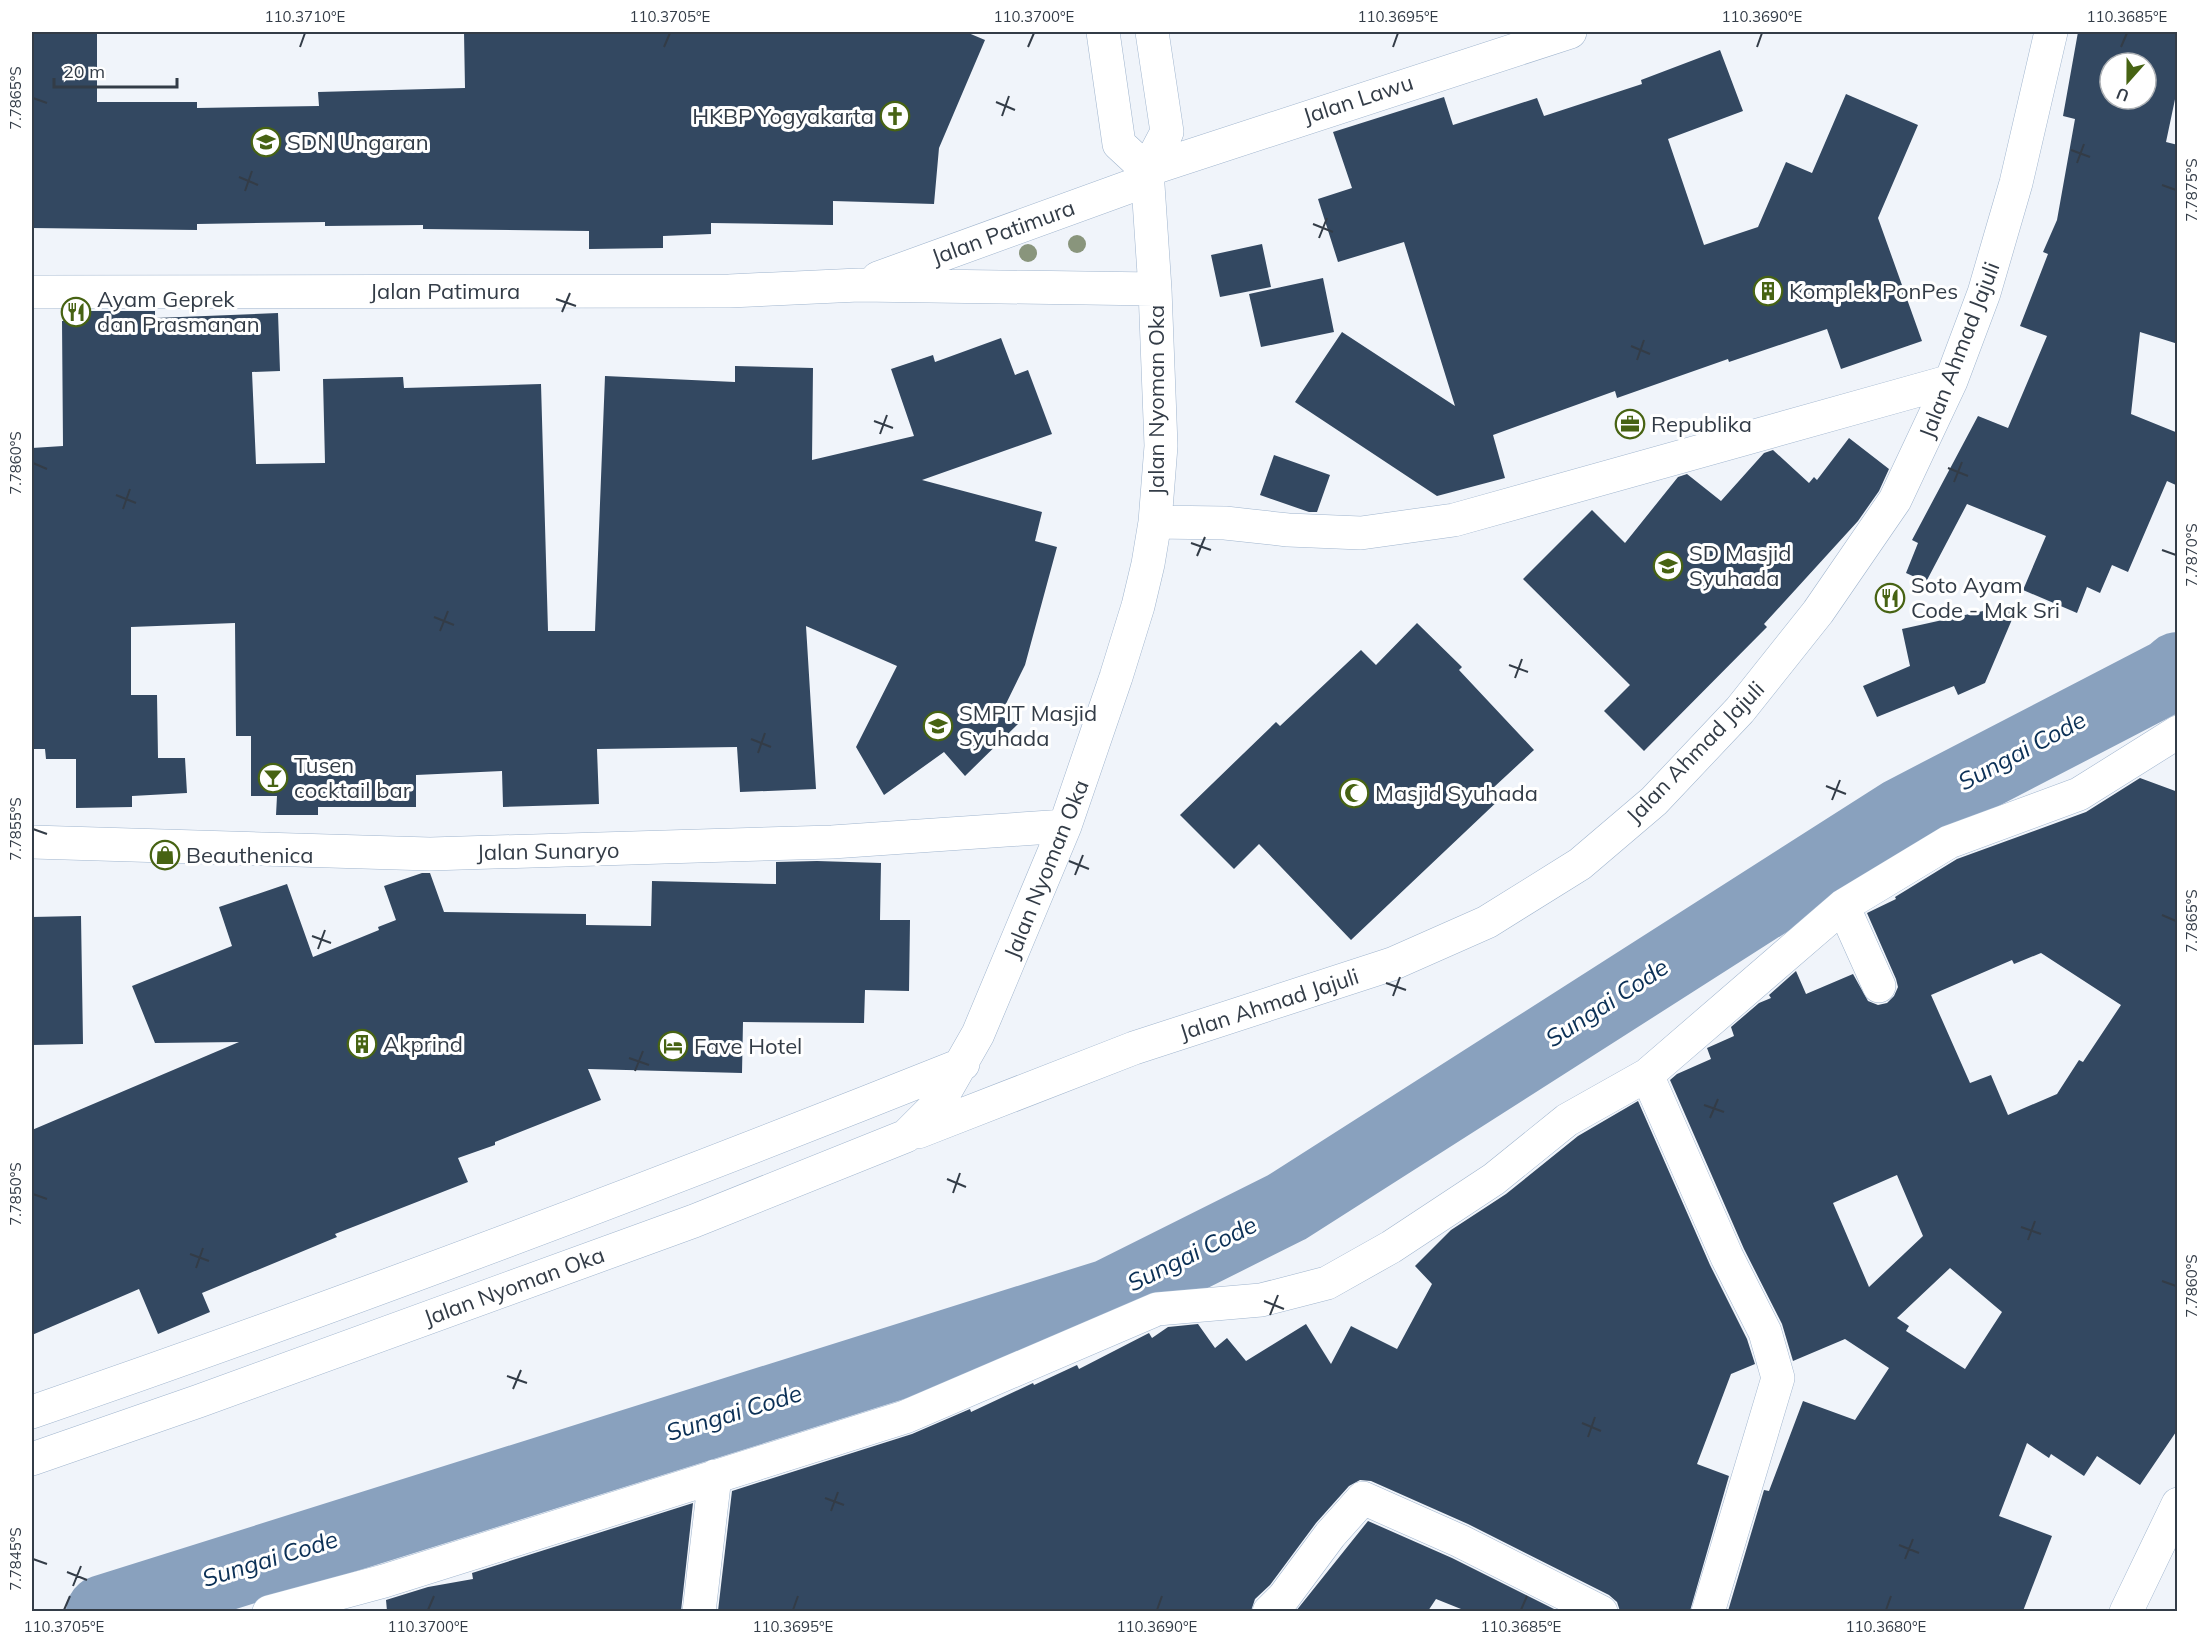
<svg xmlns="http://www.w3.org/2000/svg" width="2209" height="1643" font-family="Mulish,sans-serif">
	<rect width="100%" height="100%" fill="#f0f4fa"/>
	<g fill="none" stroke-linecap="round" stroke-linejoin="round">
		<path stroke="#89a1be" stroke-width="74" d="M103 1612 1109 1296 1287 1207 1903 814 2171 675 2178 669"/>
	</g>
	<path fill="#334861" fill-rule="evenodd" d="M32 32H97V102H197V108L319 106 318 92 465 88 464 32H966L985 40 939 148 934 204 833 201V225L711 223V234L663 236V248L589 249V231L423 229V225L325 226V222L197 224V230L32 228Z
		M2078 32H2178V85L2166 142 2178 145V344L2140 332 2131 414 2178 433V486L2167 481 2128 572 2112 565 2100 593 2087 587 2077 613 2023 590 2046 536 1967 504 1926 582 1906 573 1918 543 1912 540 1978 416 2008 428 2047 336 2020 326 2048 254 2043 252 2057 220 2075 119 2063 116ZM2110 63H2146V99H2110Z
		M1720 50 1743 111 1668 139 1704 245 1758 227 1786 162 1812 173 1846 94 1918 125 1878 218 1922 341 1841 369 1827 329 1729 362 1728 359 1617 398 1615 391 1493 435 1505 478 1437 496 1295 402 1342 332 1455 406 1404 242 1338 262 1318 199 1352 188 1333 132 1444 97 1453 125 1537 98 1544 116 1642 84 1641 80Z
		M1262 244 1271 287 1220 297 1211 255Z
		M1323 278 1334 332 1261 347 1249 294Z
		M67 311H155V318L278 313 280 371 252 372 256 464 325 463 323 379 403 377 404 388 541 384 548 631H595L605 376 735 382V366L813 368 812 460 914 436 891 369 933 355 935 362 1001 338 1015 375 1028 370 1052 434 922 480 1042 512 1035 541 1057 547 1025 665 1000 716 1018 724 965 776 944 752 884 795 856 747 897 666 806 626 816 789 740 792 737 747 597 749 599 804 503 807 502 771 416 775V807H318V815H276L277 796H251V736H236L235 623 131 627V695H157L158 758H185L187 793 132 796V807L76 808V759H46L45 749H32V448L63 446 62 321H67Z
		M1849 438 1889 469 1879 491 1858 521 1764 624 1767 627 1644 751 1604 711 1630 685 1523 579 1592 510 1625 543 1678 477 1687 474 1721 501 1764 453 1773 450 1809 483 1814 477 1817 480Z
		M1274 455 1330 475 1317 512H1309L1260 495Z
		M2019 603 1985 683 1958 695 1954 686 1877 717 1863 686 1910 666 1902 629Z
		M1417 623 1462 667 1459 670 1534 750 1493 788 1502 797 1351 940 1259 844 1234 869 1180 815 1276 722 1280 726 1361 650 1376 665Z
		M2140 778 2178 792V1429L2140 1485 2097 1456 2084 1476 2051 1454 2049 1458 2027 1443 1999 1516 2052 1536 2023 1611H1728L1764 1490 1769 1491 1803 1401 1855 1420 1889 1368 1845 1339 1793 1361 1782 1324 1744 1249 1670 1080 1677 1074 1711 1059 1707 1048 1734 1036 1731 1027 1759 1003 1771 998 1769 995 1796 971 1806 994 1853 974 1868 1001 1878 1005 1887 1003 1894 996 1898 987 1896 979 1867 913 1896 899 1895 897 1957 859 2086 812ZM2041 953 2121 1005 2083 1062 2079 1060 2057 1094 2008 1115 1991 1075 1970 1083 1931 995 2012 960 2014 964ZM1897 1175 1923 1236 1869 1287 1833 1203ZM1950 1268 2002 1312 1965 1369 1906 1331 1909 1326 1897 1318Z
		M817 861 881 863 880 920H910L909 991 865 990 864 1023 743 1022 742 1073 588 1069 601 1100 495 1142V1145L458 1158 468 1182 335 1234 337 1237 202 1293 210 1312 158 1334 139 1289 32 1335V1130L239 1042 155 1043 132 986 232 946 219 907 287 884 313 957 379 930 378 927 396 920 384 886 422 873H430L444 912 586 914V925L651 926 652 881 776 884V862Z
		M81 916 83 1044 32 1045V917Z
		M1638 1101 1710 1265 1747 1339 1755 1364 1731 1374 1697 1464 1729 1476 1690 1611H1620L1617 1602 1609 1595 1468 1524 1371 1481 1360 1480 1349 1486 1316 1523 1270 1585 1255 1599 1251 1611H718L732 1491 912 1434 970 1409 971 1412 1033 1383 1034 1385 1077 1365 1079 1369 1149 1333 1152 1338 1168 1327 1198 1324 1215 1348 1227 1338 1246 1361 1306 1324 1331 1364 1351 1326 1397 1349 1432 1284 1415 1266 1451 1230 1506 1194 1578 1136Z
		M693 1503 681 1611H387L386 1600 428 1587 473 1579 472 1573Z
		M1368 1521 1452 1558 1558 1611H1466L1436 1599 1428 1611H1296Z"/>
	<g fill="none" stroke-linecap="round" stroke-linejoin="round">
		<g stroke="#a0b5ce" stroke-width="34">
			<path id="minor" d="M1103 32 1119 144 1147 170
				M1147 170 1570 32
				M878 278 1148 180
				M32 292 729 291 859 285 1155 289
				M1155 522 1225 523 1288 530 1361 533 1454 520 1951 381
				M32 842 430 854 832 842 1065 826
				M1843 906 1879 986
				M1647 1075 1727 1257 1765 1332 1778 1378 1708 1612
				M918 1132 1134 1048 1392 964 1487 922 1580 864 1654 801 1740 710 1818 612 1895 500 1951 381 1984 293 2016 183 2051 32
				M32 1412C345 1304 655 1187 963 1064
				M32 1459 199 1401 694 1221 906 1136 938 1104 978 1034 1065 826 1116 677 1138 606 1148 564 1155 522 1161 446 1155 289 1147 170 1167 132 1152 32
				M269 1612 384 1581 905 1417 1157 1309 1261 1300 1327 1283 1391 1247 1494 1179 1567 1120 1647 1075 1843 906 1949 842 2079 794 2178 732
				M699 1612 715 1476
				M1269 1612 1284 1597 1330 1535 1363 1498 1460 1541 1601 1612
				M2126 1612 2178 1504"/>
		</g>
		<use href="#minor" stroke="#fff" stroke-width="33"/>
	</g>
	<g fill="#89957c">
		<circle cx="1077" cy="244" r="9"/>
		<circle cx="1028" cy="253" r="9"/>
	</g>
	<path fill="none" stroke="#333c47" stroke-width="2" d="M300 47 305 33M664 47 670 33M1028 47 1034 33M1393 47 1398 33M1757 47 1762 33M2121 47 2127 33M33 98 47 103M996 102 1015 110M1002 116 1009 96M2071 150 2090 157M2077 163 2084 144M239 177 258 185M2162 185 2176 190M245 191 252 171M1313 224 1333 232M1319 238 1327 218M556 299 576 306M562 312 570 293M1631 346 1650 354M1637 360 1644 340M874 421 893 428M880 434 887 415M33 463 47 469M1948 468 1968 476M1954 482 1962 462M116 495 136 503M123 509 130 489M1191 543 1211 550M2162 550 2176 555M1197 556 1205 537M434 617 454 625M440 631 448 611M1509 665 1528 672M1515 678 1522 659M751 739 771 747M758 753 765 733M1826 786 1846 794M1832 800 1840 780M33 829 47 834M1069 861 1089 869M1075 875 1083 855M2162 915 2176 921M312 936 331 943M318 949 325 930M1386 983 1406 990M1393 996 1400 977M629 1058 649 1065M635 1071 643 1051M1704 1105 1724 1112M1710 1118 1718 1099M947 1179 966 1187M953 1193 960 1173M33 1194 47 1199M2021 1227 2041 1234M2028 1240 2035 1221M190 1254 209 1261M196 1268 203 1248M2162 1281 2176 1286M1264 1301 1284 1309M1270 1315 1278 1295M507 1376 527 1383M513 1389 521 1370M1582 1423 1601 1431M1588 1437 1595 1417M825 1498 844 1505M831 1511 838 1492M1899 1545 1919 1553M33 1559 47 1564M1905 1559 1913 1539M67 1572 87 1580M73 1586 81 1566M64 1610 70 1596M428 1610 434 1596M793 1610 798 1596M1157 1610 1162 1596M1521 1610 1527 1596M1886 1610 1891 1596"/>
	<defs>
		<g id="church-ring" transform="scale(1.5)"><circle r="9.5" fill="#fff" stroke="#476313" stroke-width="1.5"/><path d="M-1.2-6h2.4v3.5h3.3v2.4h-3.3V6h-2.4V-.1h-3.3v-2.4h3.3Z" fill="#476313"/></g>
		<g id="school-ring" transform="scale(1.5)"><circle r="9.5" fill="#fff" stroke="#476313" stroke-width="1.5"/><path d="M0-5L7-2L0 1L-7-2ZM-4 1L0 2.5L4 1V4Q0 6-4 4Z" fill="#476313"/></g>
		<g id="building-ring" transform="scale(1.5)"><circle r="9.5" fill="#fff" stroke="#476313" stroke-width="1.5"/><path d="M-4-6H4V6H1V3H-1V6H-4ZM-2.5-4.3h1.7v1.8h-1.7ZM.8-4.3h1.7v1.8H.8ZM-2.5-1h1.7V.8h-1.7ZM.8-1h1.7V.8H.8Z" fill="#476313"/></g>
		<g id="restaurant-ring" transform="scale(1.5)"><circle r="9.5" fill="#fff" stroke="#476313" stroke-width="1.5"/><path d="M-5-6h1v4h1v-4h1v4h1v-4h1v5L-1.5 .5V6h-2V.5L-5-1ZM5-6V6H3V1.5H1.5Q1.5-4 5-6Z" fill="#476313"/></g>
		<g id="office-ring" transform="scale(1.5)"><circle r="9.5" fill="#fff" stroke="#476313" stroke-width="1.5"/><path d="M-6-3h4V-5.5h4V-3h4V5H-6ZM-1-4.5V-3h2v-1.5ZM-6 0V1H6V0Z" fill="#476313"/></g>
		<g id="bar-ring" transform="scale(1.5)"><circle r="9.5" fill="#fff" stroke="#476313" stroke-width="1.5"/><path d="M-6-5H6L.8 .8V4.5H3.5V6h-7V4.5H-.8V.8Z" fill="#476313"/></g>
		<g id="mosque-ring" transform="scale(1.5)"><circle r="9.5" fill="#fff" stroke="#476313" stroke-width="1.5"/><path d="M3.5-4.9A6 6 0 1 0 3.5 4.9A5 5 0 1 1 3.5-4.9Z" fill="#476313"/></g>
		<g id="shop-ring" transform="scale(1.5)"><circle r="9.5" fill="#fff" stroke="#476313" stroke-width="1.5"/><path d="M-5-2.5h2.3a2.7 3.5 0 0 1 5.4 0H5L5.5 6h-11ZM-1.5-2.5h3a1.5 2.3 0 0 0-3 0Z" fill="#476313"/></g>
		<g id="hotel-ring" transform="scale(1.5)"><circle r="9.5" fill="#fff" stroke="#476313" stroke-width="1.5"/><path d="M-6-4.5h1.5V1H6V5H4.5V3h-9V5H-6ZM-4 0a1.8 1.8 0 1 1 3.6 0ZM.5 0V-2.5h3Q6-2.5 6 0Z" fill="#476313"/></g>
	</defs>
	<g fill-rule="evenodd">
		<use href="#church-ring" x="895" y="116"/>
		<use href="#school-ring" x="266" y="142"/>
		<use href="#building-ring" x="1768" y="291"/>
		<use href="#restaurant-ring" x="76" y="312"/>
		<use href="#office-ring" x="1630" y="424"/>
		<use href="#school-ring" x="1668" y="566"/>
		<use href="#restaurant-ring" x="1890" y="598"/>
		<use href="#school-ring" x="938" y="726"/>
		<use href="#bar-ring" x="273" y="778"/>
		<use href="#mosque-ring" x="1354" y="793"/>
		<use href="#shop-ring" x="165" y="855"/>
		<use href="#building-ring" x="362" y="1044"/>
		<use href="#hotel-ring" x="673" y="1046"/>
	</g>
	<g text-anchor="middle" stroke-width="6" stroke-linejoin="round" paint-order="stroke">
		<g font-size="22" fill="#333c47" stroke="#fff">
			<text transform="translate(1358 99) rotate(-18)" y="8">Jalan Lawu</text>
			<text transform="translate(1003 232) rotate(-20)" y="8">Jalan Patimura</text>
			<text x="445" y="299">Jalan Patimura</text>
			<text transform="translate(1959 350) rotate(-69)" y="8">Jalan Ahmad Jajuli</text>
			<text transform="translate(1156 400) rotate(-90)" y="8">Jalan Nyoman Oka</text>
			<text transform="translate(1695 752) rotate(-46)" y="8">Jalan Ahmad Jajuli</text>
			<text transform="translate(548 851) rotate(-1)" y="8">Jalan Sunaryo</text>
			<text transform="translate(1046 869) rotate(-68)" y="8">Jalan Nyoman Oka</text>
			<text transform="translate(1269 1004) rotate(-18)" y="8">Jalan Ahmad Jajuli</text>
			<text transform="translate(514 1286) rotate(-20)" y="8">Jalan Nyoman Oka</text>
		</g>
		<g font-size="22" fill="#333c47" stroke="#fff" text-anchor="start">
			<text x="874" y="124" text-anchor="end">HKBP Yogyakarta</text>
			<text x="287" y="150">SDN Ungaran</text>
			<text x="1789" y="299">Komplek PonPes</text>
			<text x="97" y="307">Ayam Geprek<tspan x="97" dy="25">dan Prasmanan</tspan></text>
			<text x="1651" y="432">Republika</text>
			<text x="1689" y="561">SD Masjid<tspan x="1689" dy="25">Syuhada</tspan></text>
			<text x="1911" y="593">Soto Ayam<tspan x="1911" dy="25">Code - Mak Sri</tspan></text>
			<text x="959" y="721">SMPIT Masjid<tspan x="959" dy="25">Syuhada</tspan></text>
			<text x="294" y="773">Tusen<tspan x="294" dy="25">cocktail bar</tspan></text>
			<text x="1375" y="801">Masjid Syuhada</text>
			<text x="186" y="863">Beauthenica</text>
			<text x="383" y="1052">Akprind</text>
			<text x="694" y="1054">Fave Hotel</text>
		</g>
		<g font-size="24" font-style="italic" fill="#0b3056" stroke="#fff">
			<text transform="translate(2022 751) rotate(-28)" y="8">Sungai Code</text>
			<text transform="translate(1607 1003) rotate(-33)" y="8">Sungai Code</text>
			<text transform="translate(1192 1254) rotate(-26)" y="8">Sungai Code</text>
			<text transform="translate(734 1413) rotate(-17)" y="8">Sungai Code</text>
			<text transform="translate(270 1559) rotate(-17)" y="8">Sungai Code</text>
		</g>
	</g>
	<rect width="2209" height="1643" fill="none" stroke="#ffffff" stroke-width="66"/>
	<g transform="translate(2128 81) rotate(201)"><circle r="28" fill="#ffffff" stroke="#adb1b5" stroke-width="1.5"/>
	<path d="M0-4.5L10 22L0 15L-10 22Z" fill="#476313"/>
	<text y="-9" font-size="16" font-weight="bold" text-anchor="middle" fill="#333c47">U</text>
	</g>
	<path d="M54 78v9h123v-9" fill="none" stroke="#333c47" stroke-width="3"/>
	<text x="63" y="78" font-size="18" fill="#333c47" stroke="#ffffff" stroke-width="4.5" paint-order="stroke">20 m</text>
	<rect x="33" y="33" width="2143" height="1577" fill="none" stroke="#333c47" stroke-width="2"/>
	<g font-size="15" text-anchor="middle" fill="#333c47">
		<text x="305" y="22">110.3710°E</text>
		<text x="670" y="22">110.3705°E</text>
		<text x="1034" y="22">110.3700°E</text>
		<text x="1398" y="22">110.3695°E</text>
		<text x="1762" y="22">110.3690°E</text>
		<text x="2127" y="22">110.3685°E</text>
		<text transform="translate(16 98) rotate(-90)" y="5">7.7865°S</text>
		<text transform="translate(2192 190) rotate(-90)" y="5">7.7875°S</text>
		<text transform="translate(16 463) rotate(-90)" y="5">7.7860°S</text>
		<text transform="translate(2192 555) rotate(-90)" y="5">7.7870°S</text>
		<text transform="translate(16 829) rotate(-90)" y="5">7.7855°S</text>
		<text transform="translate(2192 921) rotate(-90)" y="5">7.7865°S</text>
		<text transform="translate(16 1194) rotate(-90)" y="5">7.7850°S</text>
		<text transform="translate(2192 1286) rotate(-90)" y="5">7.7860°S</text>
		<text transform="translate(16 1559) rotate(-90)" y="5">7.7845°S</text>
		<text x="64" y="1632">110.3705°E</text>
		<text x="428" y="1632">110.3700°E</text>
		<text x="793" y="1632">110.3695°E</text>
		<text x="1157" y="1632">110.3690°E</text>
		<text x="1521" y="1632">110.3685°E</text>
		<text x="1886" y="1632">110.3680°E</text>
	</g>
</svg>
